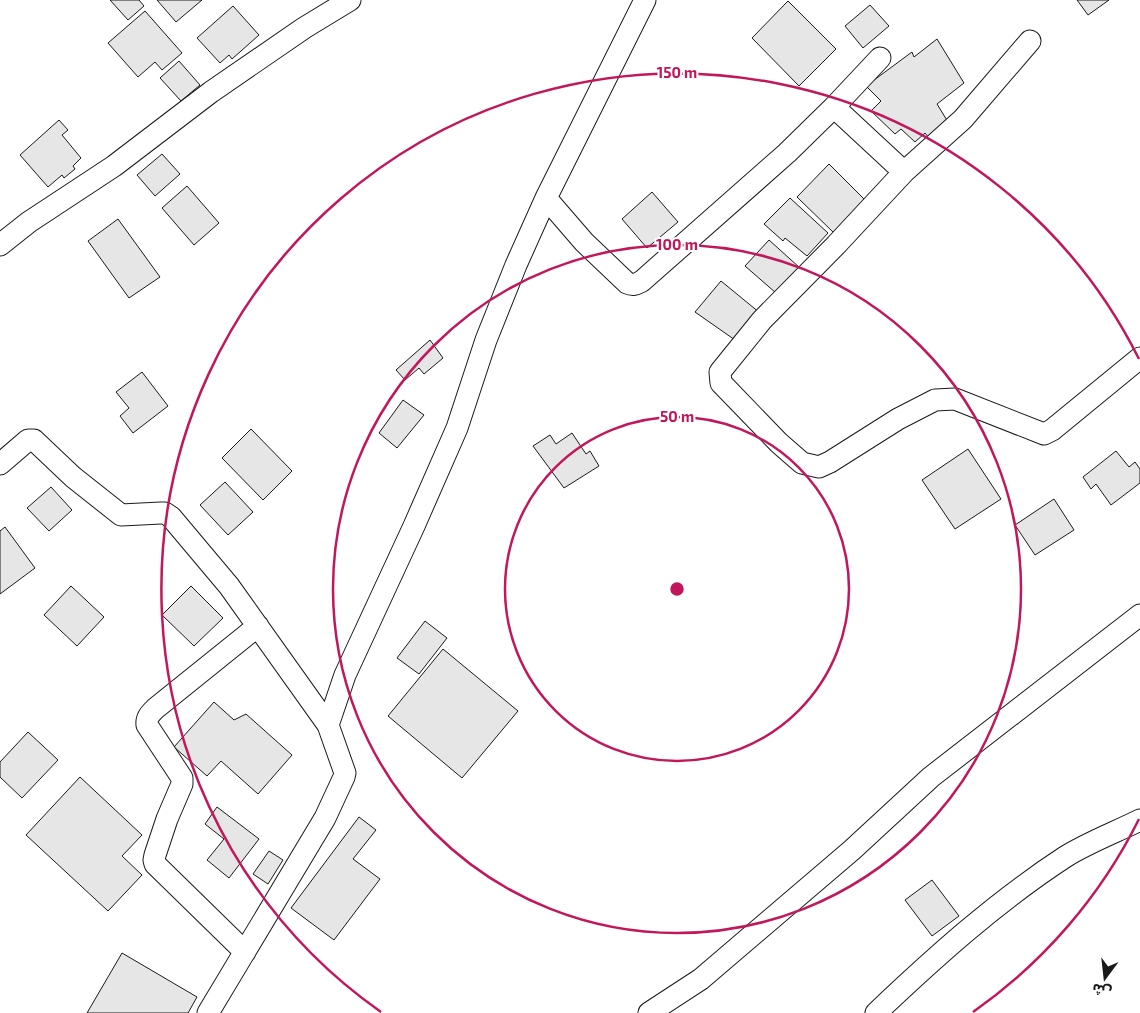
<svg xmlns="http://www.w3.org/2000/svg" width="1140" height="1013" font-family="'Exo 2','Noto Sans Arabic',sans-serif">
	<rect width="100%" height="100%" fill="#fff"/>
	<path fill="#e6e6e6" stroke="#1a1a1a" d="M110 0H139L144 6 128 20Z
		M157 0H202L176 22Z
		M1077 0H1109L1088 15Z
		M788 1 836 49 799 86 752 38Z
		M870 5 889 26 863 48 845 26Z
		M233 6 259 35 232 59 229 55 220 63 197 38Z
		M145 11 182 53 162 70 155 62 138 77 108 43Z
		M937 39 964 83 937 104 948 122 929 138 925 133 915 142 901 129 895 134 871 111 881 101 866 86 912 52 914 57Z
		M179 61 200 85 181 101 160 78Z
		M59 120 68 130 62 135 81 158 73 166 75 169 64 178 62 175 48 187 20 155Z
		M162 154 180 174 155 196 137 175Z
		M829 164 866 201 834 233 797 197Z
		M187 186 219 223 194 245 162 208Z
		M652 192 678 222 647 248 622 219Z
		M790 198 828 233 807 256 785 238 783 241 764 224Z
		M118 219 160 277 129 298 88 241Z
		M769 240 800 268 776 293 745 266Z
		M721 281 760 313 735 340 695 312Z
		M430 340 443 358 424 374 419 368 405 380 396 370Z
		M142 372 168 406 133 433 120 416 129 408 116 392Z
		M403 400 424 415 397 448 379 433Z
		M251 429 292 471 263 500 222 458Z
		M572 433 586 454 590 451 599 466 564 488 533 446 550 435 556 444Z
		M968 449 1001 499 955 529 922 480Z
		M1116 451 1129 467 1135 462 1140 469V483L1111 505 1096 484 1091 489 1083 477Z
		M225 482 253 512 228 535 200 505Z
		M51 487 72 510 49 531 27 508Z
		M1054 499 1074 530 1035 555 1015 525Z
		M5 527 35 568 0 594V531Z
		M71 586 104 617 77 646 44 615Z
		M191 586 223 618 194 646 162 615Z
		M425 621 447 638 419 674 397 658Z
		M443 649 518 711 462 778 388 716Z
		M214 702 234 720 246 714 292 755 258 794 221 761 207 776 174 747Z
		M28 732 58 760 22 798 0 777V762Z
		M80 777 142 835 122 856 142 875 108 911 26 835Z
		M217 807 259 839 229 878 207 860 224 839 205 824Z
		M359 817 376 830 353 859 380 879 334 940 291 908Z
		M269 851 283 860 268 884 253 874Z
		M932 880 959 916 932 936 905 900Z
		M122 953 197 997 188 1013H87Z"/>
	<g fill="none" stroke-linecap="round" stroke-linejoin="round">
		<g stroke="#1a1a1a" stroke-width="23">
			<path id="street" d="M834 107 904 172 836 245 762 320 720 372 721 383 724 386 779 443 802 463 819 467 830 462 898 419 935 400 955 399 1044 434 1052 430 1140 358
				M904 172 963 119 1030 41
				M546 198 584 242 627 283C634 286 636 284 642 281L787 153 834 107 880 58
				M0 245 29 222 114 166 211 92 304 28 350 0
				M0 464 28 440H34L73 477 121 515 161 513H165L171 517 229 586 328 725
				M245 952 155 864 154 860 155 855 167 819 182 784V778L147 725C146 717 151 713 156 708L258 626
				M208 1013 325 818 344 777 345 773 328 725 345 675 414 526 457 428 486 340 516 265 546 198 645 0
				M649 1013 701 979 852 850 931 777 1140 615
				M876 1013C935 957 996 902 1065 857 1087 843 1116 832 1140 820"/>
		</g>
		<use href="#street" stroke="#fff" stroke-width="21"/>
	</g>
	<g fill="none" stroke="#c2185b" stroke-width="2.5">
		<circle cx="677" cy="589" r="172"/>
		<circle cx="677" cy="589" r="344"/>
		<path d="M1139 819A516 516 0 0 1 973 1012M381 1012A516 516 0 1 1 1139 359"/>
	</g>
	<circle cx="677" cy="589" r="8" fill="#c2185b" stroke="#fff" stroke-width="2.5"/>
	<g font-size="15" text-anchor="middle" font-weight="bold" fill="#c2185b" stroke="#fff" stroke-width="4" stroke-linejoin="round" paint-order="stroke">
		<text x="677" y="78">150 m</text>
		<text x="677" y="250">100 m</text>
		<text x="677" y="422">50 m</text>
	</g>
	<g transform="translate(1105 978) rotate(195)" stroke="#ffffff" stroke-width="4" paint-order="stroke">
	<path d="M0-4L9 19L0 12L-9 19Z" fill="#1a1a1a"/>
	<text y="-8" font-size="14" font-weight="bold" text-anchor="middle" fill="#1a1a1a">ش</text>
	</g>
</svg>
